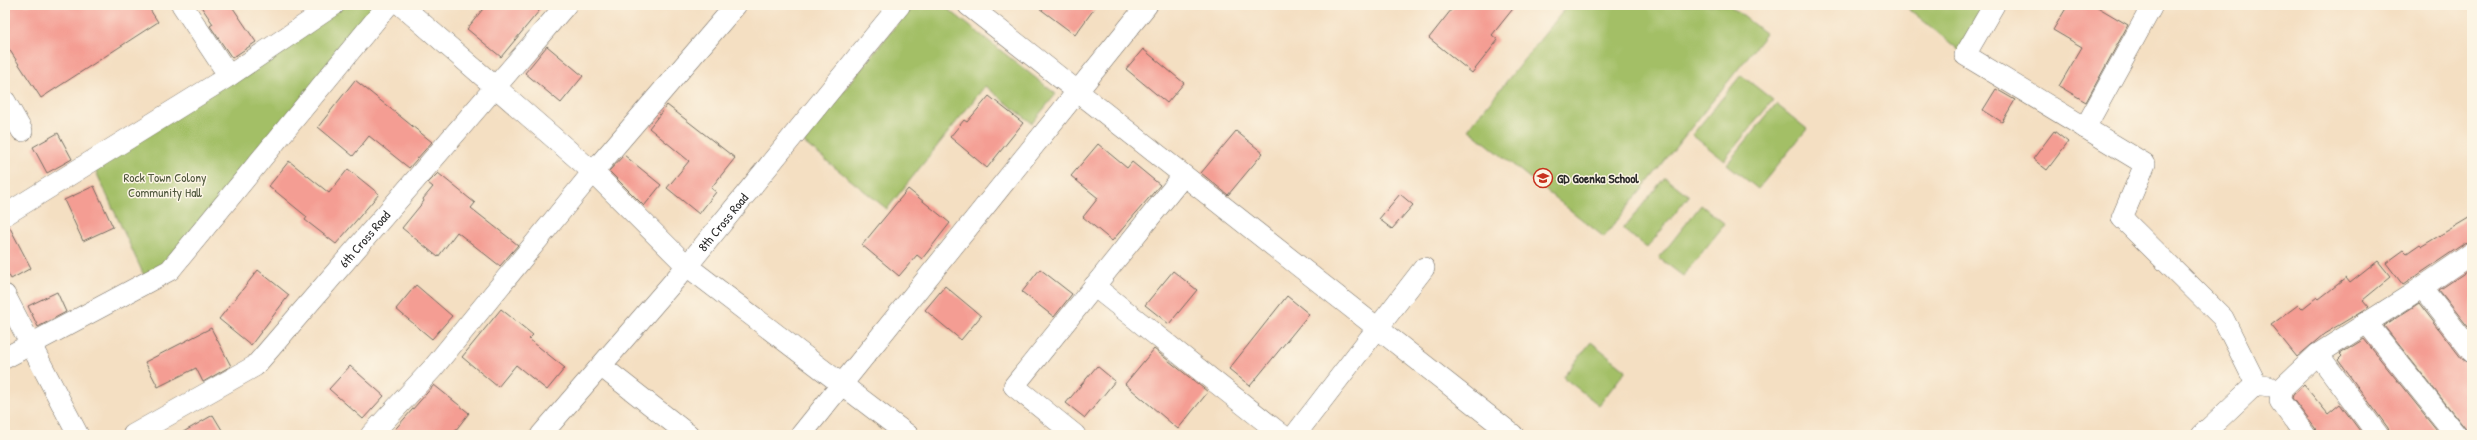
<svg xmlns="http://www.w3.org/2000/svg" width="2477" height="440" font-family="'Patrick Hand',sans-serif">
	<rect width="100%" height="100%" fill="#fcf5e5"/>
	<filter id="ink" filterUnits="userSpaceOnUse"><feTurbulence type="fractalNoise" baseFrequency=".025" numOctaves="2"/><feDisplacementMap in="SourceGraphic" scale="8" xChannelSelector="R" yChannelSelector="G"/><feConvolveMatrix kernelMatrix="1 2 1 2 8 2 1 2 1" color-interpolation-filters="sRGB"/></filter>
	<filter id="wash" filterUnits="userSpaceOnUse"><feTurbulence type="fractalNoise" baseFrequency=".012" numOctaves="4" result="noise"/><feDisplacementMap in="SourceGraphic" scale="16" xChannelSelector="R" yChannelSelector="G"/><feGaussianBlur stdDeviation="0.9" result="paint"/><feColorMatrix in="noise" values="0 0 0 0 0 0 0 0 0 0 0 0 0 0 0 0 0 1.4 0 .05"/><feComposite in="paint" operator="in"/></filter>
	<g filter="url(#wash)">
		<rect width="100%" height="100%" fill="#f4dfc2"/>
		<path fill="#a3bf66" stroke="#677548" d="M334 5H388L147 282 92 163Z
			M912 5H943L1056 94 1032 123 985 86 887 209 803 142Z
			M1568 5H1729L1766 34 1604 237 1468 129Z
			M1904 5H1994L1965 55Z
			M1741 75 1773 100 1724 160 1692 135Z
			M1776 104 1807 129 1758 189 1727 164Z
			M1665 177 1689 196 1647 248 1623 229Z
			M1701 205 1725 224 1683 276 1659 258Z
			M1591 342 1626 370 1599 405 1563 377Z"/>
		<g id="blocks">
			<path fill="#f49d93" d="M5 5H147L158 22 41 98 5 43Z
				M200 5H231L256 42 232 58 210 26 213 24Z
				M486 5H544L501 57 467 29Z
				M1035 5H1097L1075 35Z
				M1455 5H1516L1492 35 1498 40 1472 73 1429 38Z
				M2068 5H2094L2128 25 2086 102 2059 86 2082 47 2053 30Z
				M547 46 583 76 561 103 525 73Z
				M1143 49 1184 83 1167 103 1126 69Z
				M355 80 432 142 409 168 369 136 353 156 318 127Z
				M1996 89 2015 100 2002 122 1983 110Z
				M989 96 1023 123 987 168 950 137 964 120 967 122Z
				M667 105 735 158 711 188 716 192 699 214 667 188 689 161 649 128Z
				M1236 131 1263 153 1228 195 1201 173Z
				M2054 131 2068 142 2047 170 2033 159Z
				M58 133 72 159 47 173 33 147Z
				M1098 144 1127 168 1132 162 1160 185 1112 241 1083 217 1098 198 1071 176Z
				M624 155 661 185 644 206 609 171Z
				M289 161 329 193 348 169 379 194 336 244 305 220 307 217 269 186Z
				M438 173 475 203 471 208 518 245 500 266 457 232 438 257 402 228 424 201 423 199 433 187 428 183Z
				M94 186 113 227 83 241 64 200Z
				M908 189 950 223 922 259 917 255 899 276 862 245Z
				M1400 194 1413 205 1392 229 1379 219Z
				M2472 216V241L2465 243 2403 285 2386 263 2404 250 2407 253 2420 244 2422 246Z
				M9 226 31 268 11 279 5 268V227Z
				M2378 261 2391 277 2363 300 2369 307 2324 334 2297 357 2271 325 2298 305 2302 309 2317 297 2319 299 2346 278 2350 283Z
				M2472 268V332L2439 290Z
				M1040 269 1072 294 1054 317 1022 292Z
				M258 270 289 295 251 345 219 319Z
				M1173 271 1197 290 1169 324 1145 305Z
				M416 285 452 316 432 339 396 309Z
				M945 286 981 316 961 340 925 310Z
				M57 292 66 312 38 327 28 306Z
				M1287 296 1309 314 1250 386 1229 369Z
				M2419 303 2462 359 2472 364V435H2468L2465 428 2384 326Z
				M501 309 533 335 529 339 565 368 547 390 516 365 498 387 462 357Z
				M211 328 231 366 203 382 196 368 158 387 145 362Z
				M2364 339 2441 435H2390L2388 428 2338 360 2342 356 2340 354Z
				M1154 349 1208 392 1178 429 1125 384Z
				M350 366 384 396 363 419 329 389Z
				M1097 366 1115 381 1085 418 1066 403Z
				M434 385 469 413 452 435H390Z
				M2304 385 2328 414 2340 404 2363 435H2317L2315 428 2292 398 2293 395Z
				M213 415 225 435H178Z"/>
		</g>
	</g>
	<g filter="url(#ink)">
		<use href="#blocks" fill-opacity="0" stroke="#716a60" stroke-width="1"/>
		<g fill="none" stroke-linecap="round" stroke-linejoin="round">
			<g stroke="#716a60" stroke-width="22">
				<g id="street">
					<path d="M182 5 229 76"/>
					<path d="M401 5 593 172 687 266 908 435"/>
					<path d="M968 5 1513 435"/>
					<path d="M1994 5 1965 55 2145 164 2122 218 2223 318 2256 384"/>
					<path d="M5 101 22 131"/>
					<path d="M2085 128 2151 8"/>
					<path d="M5 215 229 76 334 5"/>
					<path d="M1094 286 1282 435"/>
					<path d="M2422 287 2472 352"/>
					<path d="M5 295 78 435"/>
					<path d="M2366 322 2456 435"/>
					<path d="M2318 354 2378 435"/>
					<path d="M5 358 170 270 388 5"/>
					<path d="M601 366 689 435"/>
					<path id="s1" d="M133 435 255 366 566 5"/>
					<path d="M371 435 433 368 593 172 736 5"/>
					<path id="s2" d="M541 435 687 266 900 5"/>
					<path d="M801 435 1147 5"/>
					<path d="M1075 435 1014 386 1183 176"/>
					<path d="M1295 435 1424 268"/>
					<path d="M2202 435 2256 384 2269 386"/>
					<path d="M2305 435 2280 401 2281 389 2318 354 2415 292 2472 253"/>
				</g>
			</g>
			<use href="#street" stroke="#fff" stroke-width="21"/>
		</g>
	</g>
	<defs>
		<g id="school-ring" transform="scale(1)"><circle r="9.5" fill="#fcf5e5" stroke="#c8321e" stroke-width="1.5"/><path d="M0-5L7-2L0 1L-7-2ZM-4 1L0 2.5L4 1V4Q0 6-4 4Z" fill="#c8321e"/></g>
	</defs>
	<g fill-rule="evenodd">
		<use href="#school-ring" x="1543" y="178"/>
	</g>
	<g text-anchor="middle" stroke-width="3" stroke-linejoin="round" paint-order="stroke">
		<g font-size="13" fill="#4f573d" stroke="#fcf5e5">
			<text x="165" y="182">Rock Town Colony<tspan x="165" dy="15">Community Hall</tspan></text>
		</g>
		<g font-size="13" font-weight="bold" fill="#2b2b2b" stroke="#fcf5e5" text-anchor="start">
			<text x="1557" y="183">GD Goenka School</text>
		</g>
		<g font-size="13" fill="#2b2b2b" stroke="#fcf5e5">
			<text dy="5" stroke="none"><textPath href="#s2" startOffset="280">8th Cross Road</textPath></text>
			<text dy="5" stroke="none"><textPath href="#s1" startOffset="308">6th Cross Road</textPath></text>
		</g>
	</g>
	<rect width="2477" height="440" fill="none" stroke="#fcf5e5" stroke-width="20"/>
</svg>
